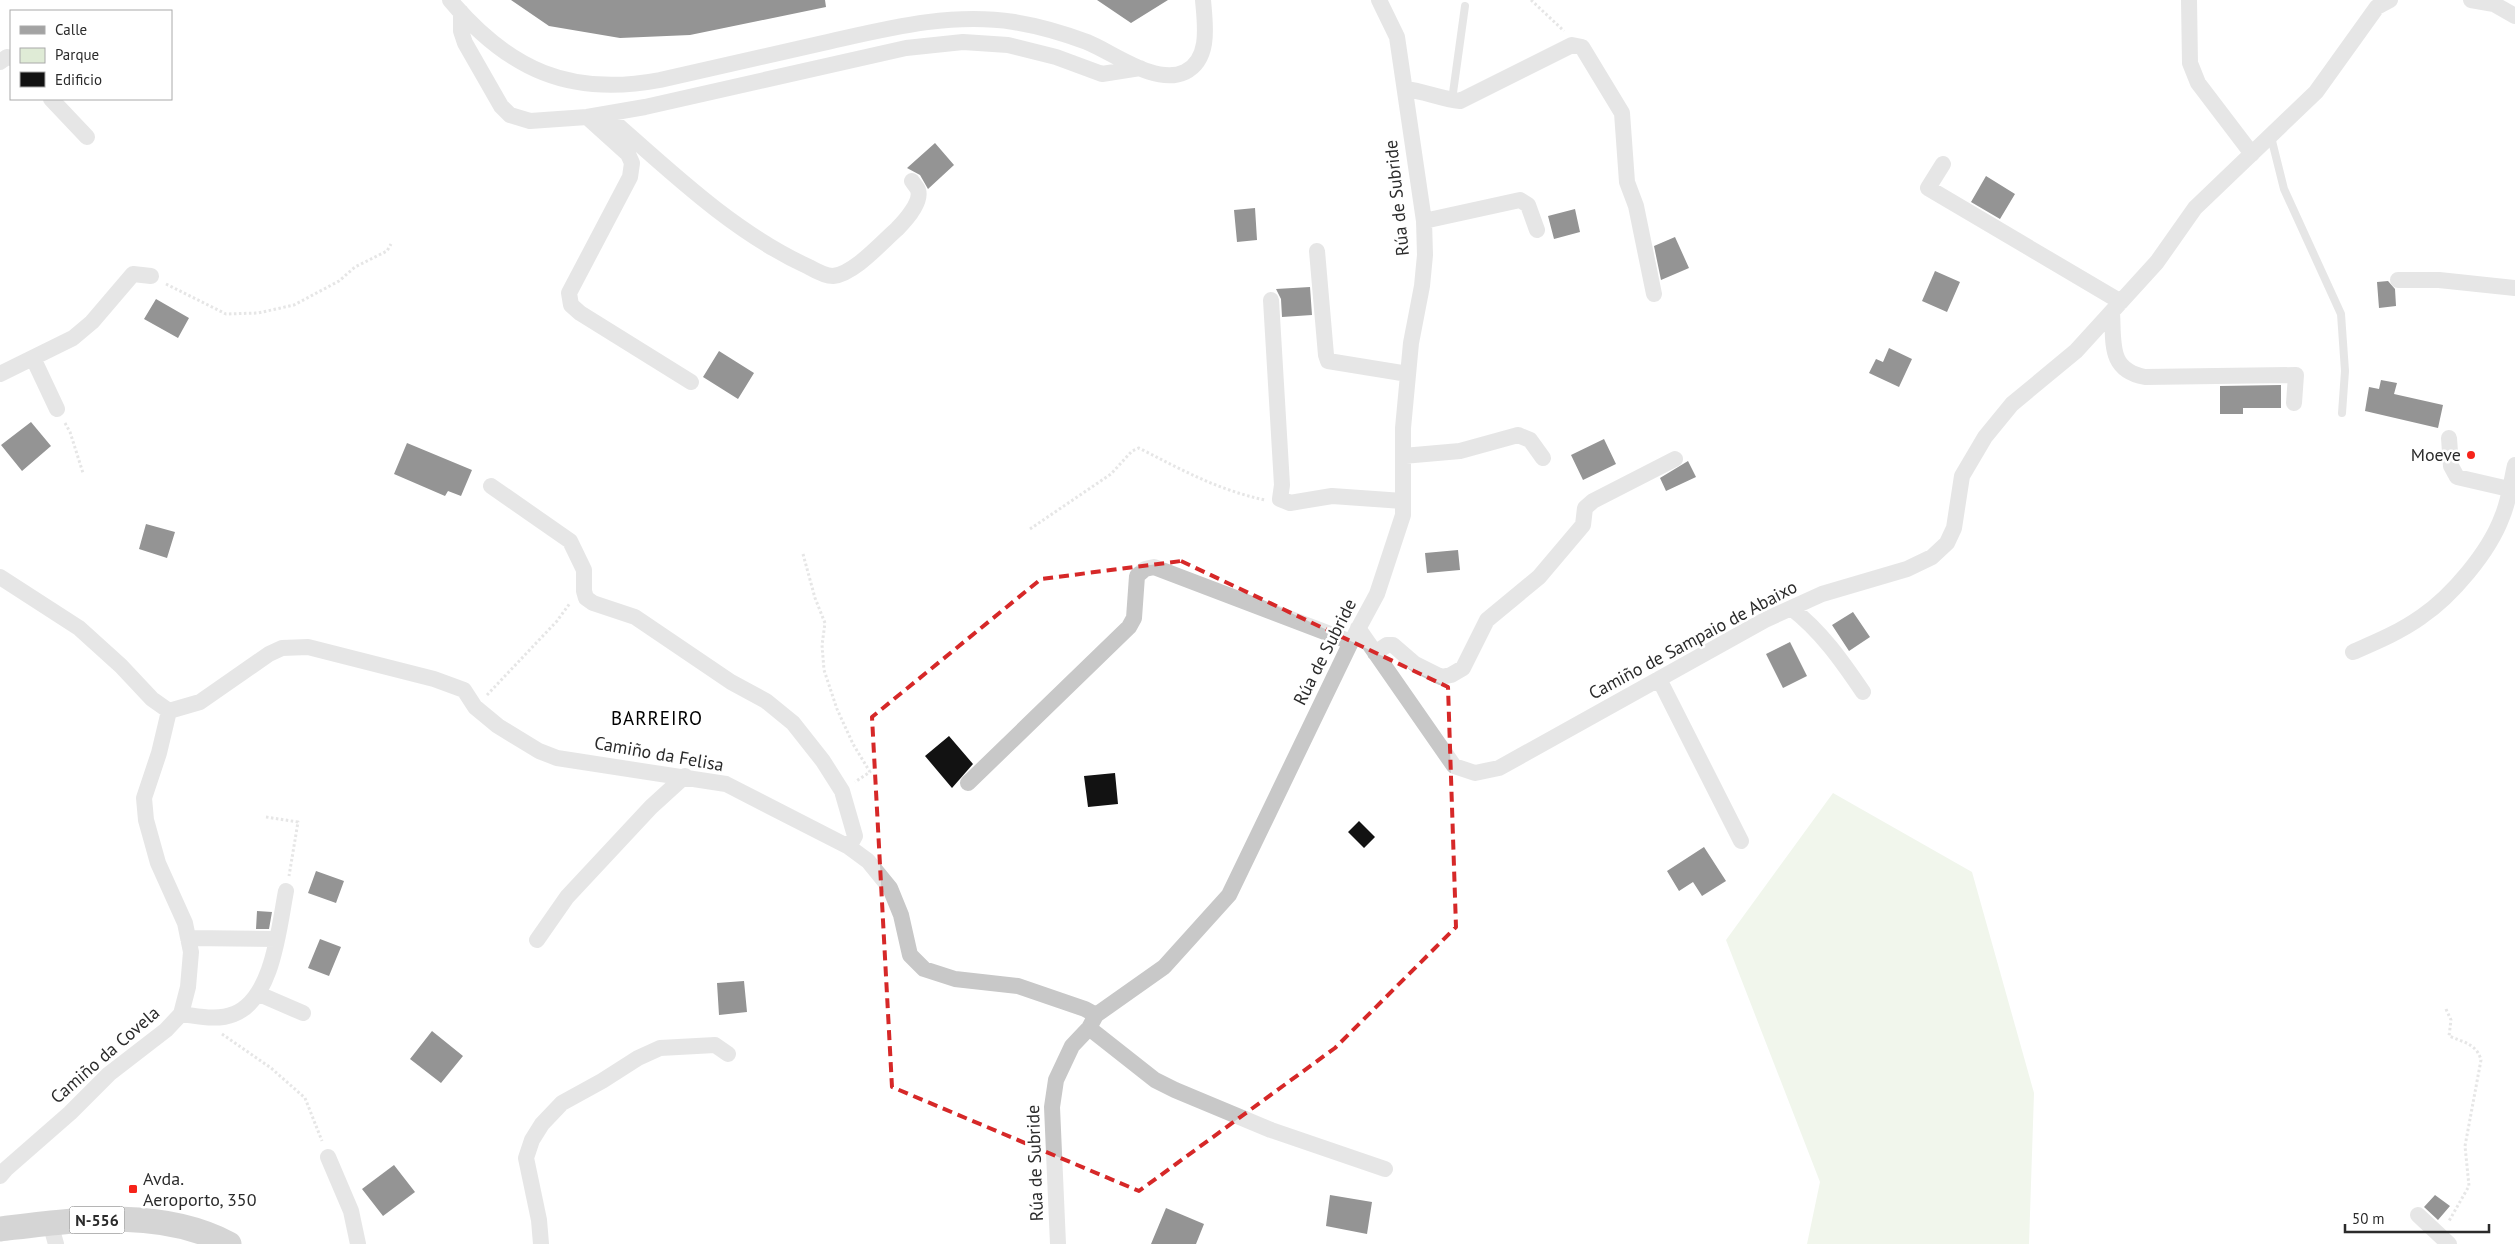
<svg xmlns="http://www.w3.org/2000/svg" width="2515" height="1244" font-family="'PT Sans',sans-serif">
	<rect width="100%" height="100%" fill="#fff"/>
	<path fill="#dfebd6" d="M1833 793 1972 872 2034 1093 2029 1244H1807L1820 1182 1726 940Z"/>
	<path fill="#121212" d="M511 0H825L826 7 690 35 620 38 549 26Z
		M1097 0H1168L1131 23Z
		M935 143 954 165 928 189 920 175 907 168Z
		M1986 176 2015 194 2000 219 1971 202Z
		M1255 208 1257 240 1237 242 1234 210Z
		M1575 209 1580 232 1554 239 1548 216Z
		M1675 237 1689 268 1661 280 1654 246Z
		M1935 271 1960 282 1947 312 1922 301Z
		M2388 281 2395 289 2396 306 2379 308 2377 282Z
		M1310 287 1312 315 1282 317 1281 299 1276 289Z
		M156 299 189 318 178 338 144 319Z
		M1889 348 1912 359 1899 387 1869 373 1876 359 1883 362Z
		M719 351 754 373 738 399 703 377Z
		M2381 380 2397 383 2394 394 2443 405 2438 428 2365 411 2369 387 2379 389Z
		M2281 385V408H2243V414H2220V386Z
		M31 422 51 446 22 471 1 445Z
		M1604 439 1616 464 1583 480 1571 455Z
		M407 443 472 470 461 496 448 491 445 496 394 474Z
		M1688 461 1696 477 1666 491 1660 478Z
		M146 524 175 532 167 558 139 549Z
		M1458 550 1460 570 1427 573 1425 553Z
		M1853 612 1870 637 1849 651 1832 625Z
		M1790 642 1807 676 1783 688 1766 654Z
		M949 736 973 764 952 788 925 756Z
		M1115 773 1118 804 1088 807 1084 776Z
		M1359 821 1375 837 1364 848 1348 832Z
		M1704 847 1726 881 1702 896 1693 882 1679 891 1667 871Z
		M316 871 344 881 336 903 308 893Z
		M257 911 272 912 269 929H256Z
		M320 939 341 947 329 976 308 968Z
		M744 981 747 1012 719 1015 717 983Z
		M432 1031 463 1056 441 1083 410 1059Z
		M394 1165 415 1192 383 1216 362 1189Z
		M1330 1195 1372 1202 1367 1234 1326 1226Z
		M2435 1195 2450 1206 2438 1220 2424 1207Z
		M1166 1208 1204 1224 1196 1244H1151Z"/>
	<g fill="none" stroke-linecap="round" stroke-linejoin="round">
		<path stroke="#c8c8c8" stroke-width="3" stroke-dasharray="2.5 2.5" stroke-linecap="butt" d="M1531 0 1564 31
			M166 284 226 314 258 313 294 305 339 281 355 267 387 251 391 244
			M65 423 70 432 83 473
			M1030 529 1111 474 1132 451 1139 448C1182 470 1218 490 1265 500
			M803 554 815 598 825 623 822 645 824 670 837 709 853 744 870 772 855 782
			M487 695 557 621 570 603
			M266 817 298 822 289 876
			M2446 1009 2451 1020 2449 1036C2463 1042 2477 1044 2481 1060L2465 1146 2469 1186 2449 1221
			M222 1034 271 1068 305 1098 322 1141"/>
		<path stroke="#c8c8c8" stroke-width="8" d="M1452 100 1465 6
			M2271 137 2284 189 2341 314 2345 371 2342 413"/>
		<path stroke="#c8c8c8" stroke-width="16" d="M450 0C509 70 570 97 660 80 715 68 769 55 823 43 886 29 949 12 1014 22 1039 26 1063 33 1087 42 1114 53 1156 86 1185 72 1211 59 1205 24 1203 0
			M2189 0 2190 63 2198 83 2252 154
			M2471 0 2494 4 2515 16
			M461 12V31L465 43 501 106 510 115 530 121 587 117 645 107 906 48 963 42 1008 45 1056 57 1102 74 1140 68
			M0 62 7 57 11 58
			M1405 89C1424 91 1441 99 1460 101L1572 45 1582 47 1622 113 1627 182 1636 206 1654 294
			M51 99 87 137
			M605 114C668 169 732 232 809 267 816 271 825 276 833 276 854 274 881 243 897 229 905 221 922 202 918 190 917 187 913 183 912 181
			M587 117 628 154 632 163 630 177 569 293 571 305 580 313 691 382
			M1943 164 1928 188 2121 302
			M1424 221 1520 200 1528 205 1537 230
			M1317 251 1326 355 1328 361 1408 374
			M2398 280H2439L2515 288
			M1271 300 1282 485 1280 499 1290 503 1332 496 1403 501
			M2112 312C2114 343 2108 370 2145 377L2296 375 2294 403
			M33 358 57 409
			M0 374 73 338 92 322 133 274 151 276
			M2449 438 2451 466 2457 477 2509 489
			M1403 456 1460 451 1518 435 1530 440 1543 458
			M491 486 570 541 584 570V591L586 598 593 603 635 617 731 682 766 701 793 723 823 761 842 791 855 836 849 847
			M0 577 79 628 121 666 152 699 169 711
			M1791 608C1821 631 1842 661 1863 692
			M1358 628 1454 766 1475 773 1499 768 1765 620 1822 594 1907 569 1932 557 1947 543 1954 528 1962 476 1985 437 2012 404 2076 351 2157 262 2195 208 2316 92 2377 7 2390 0
			M2353 652C2376 642 2400 632 2421 617 2452 596 2489 552 2502 517 2509 501 2511 482 2515 465
			M1375 653 1387 645H1393L1415 664 1441 677 1451 675 1463 668 1487 620 1539 577 1583 525 1585 508 1593 501 1675 459
			M1659 679 1741 841
			M169 711 200 702 269 654 282 648 308 647 434 679 464 690 475 707 498 726 539 751 557 758 726 784 849 847 868 861 890 888 901 915 910 955 924 969 955 979 1018 986 1085 1009 1096 1015
			M968 783 1129 627 1134 618 1137 576 1145 569 1154 567 1351 642
			M188 938 276 939
			M537 940 567 897 651 807 685 776
			M259 994 303 1013
			M181 1014C198 1016 217 1021 234 1014 273 999 279 927 286 891
			M1089 1028 1155 1080 1175 1090 1271 1130 1385 1169
			M328 1157 351 1211 358 1244
			M0 1176 6 1169 70 1113 109 1074 166 1030 181 1014 188 987 191 952 185 923 158 863 146 820 144 798 159 753 169 711
			M2418 1215 2449 1244
			M50 1223 56 1244
			M541 1244 539 1220 526 1158 532 1140 542 1124 562 1103 602 1081 638 1058 660 1048 715 1045 728 1054
			M1058 1244 1052 1107 1056 1080 1072 1046 1089 1028 1096 1015 1164 967 1229 895 1351 642 1377 594 1403 515V428L1411 343 1422 286 1425 255 1424 221 1397 37 1379 0"/>
		<path stroke="#a3a3a3" stroke-width="25" d="M0 1229C75 1220 159 1207 229 1244"/>
	</g>
	<path d="M0 0H2515V1244H0ZM1181 561 1448 687 1456 927 1335 1048 1139 1191 892 1087 872 717 1041 579Z" fill="#fff" fill-opacity=".55" fill-rule="evenodd"/>
	<path fill="none" stroke="#d62828" stroke-width="4" stroke-dasharray="10 6" stroke-linejoin="round" d="M1181 561 1448 687 1456 927 1335 1048 1139 1191 892 1087 872 717 1041 579Z"/>
	<g fill="#f6231a" stroke="#fff" stroke-width="2">
		<circle cx="2471" cy="455" r="5"/>
		<rect x="128" y="1184" width="10" height="10" rx="2.5"/>
	</g>
	<g text-anchor="middle" stroke-width="5" stroke-linejoin="round" paint-order="stroke">
		<rect fill="#fff" stroke="#6b6b6b" stroke-width="1" x="69.5" y="1206.5" width="55" height="27" rx="4"/>
		<g font-size="16" font-weight="bold" fill="#2b2b2b">
			<text x="97" y="1226">N-556</text>
		</g>
		<g font-size="18" fill="#2b2b2b" stroke="#fff">
			<text transform="translate(1397 198) rotate(-96)" y="6">Rúa de Subride</text>
			<text transform="translate(1693 640) rotate(-28)" y="6">Camiño de Sampaio de Abaixo</text>
			<text transform="translate(1325 652) rotate(-63)" y="6">Rúa de Subride</text>
			<text transform="translate(659 754) rotate(10)" y="6">Camiño da Felisa</text>
			<text transform="translate(105 1055) rotate(-41)" y="6">Camiño da Covela</text>
			<text transform="translate(1035 1163) rotate(-92)" y="6">Rúa de Subride</text>
		</g>
		<g font-size="18" fill="#2b2b2b" stroke="#fff" text-anchor="end">
			<text x="2461" y="461">Moeve</text>
			<text x="143" y="1185" text-anchor="start">Avda.<tspan x="143" dy="21">Aeroporto, 350</tspan></text>
		</g>
		<g font-size="19" letter-spacing="1" fill="#000" stroke="#fff">
			<text x="657" y="725">BARREIRO</text>
		</g>
	</g>
	<rect x="10" y="10" width="162" height="90" fill="#ffffff" stroke="#aaaaaa"/>
	<rect x="20" y="26" width="25" height="8" fill="#a3a3a3" stroke="#aaaaaa"/>
	<text x="55" y="35" font-size="15" fill="#2b2b2b">Calle</text>
	<rect x="20" y="48" width="25" height="15" fill="#dfebd6" stroke="#aaaaaa"/>
	<text x="55" y="60" font-size="15" fill="#2b2b2b">Parque</text>
	<rect x="20" y="72" width="25" height="15" fill="#121212" stroke="#aaaaaa"/>
	<text x="55" y="85" font-size="15" fill="#2b2b2b">Edificio</text>
	<path d="M2345 1224v8h144v-8" fill="none" stroke="#2b2b2b" stroke-width="2.5"/>
	<text x="2352" y="1224" font-size="15" fill="#2b2b2b" stroke="#ffffff" stroke-width="4" paint-order="stroke">50 m</text>
</svg>
